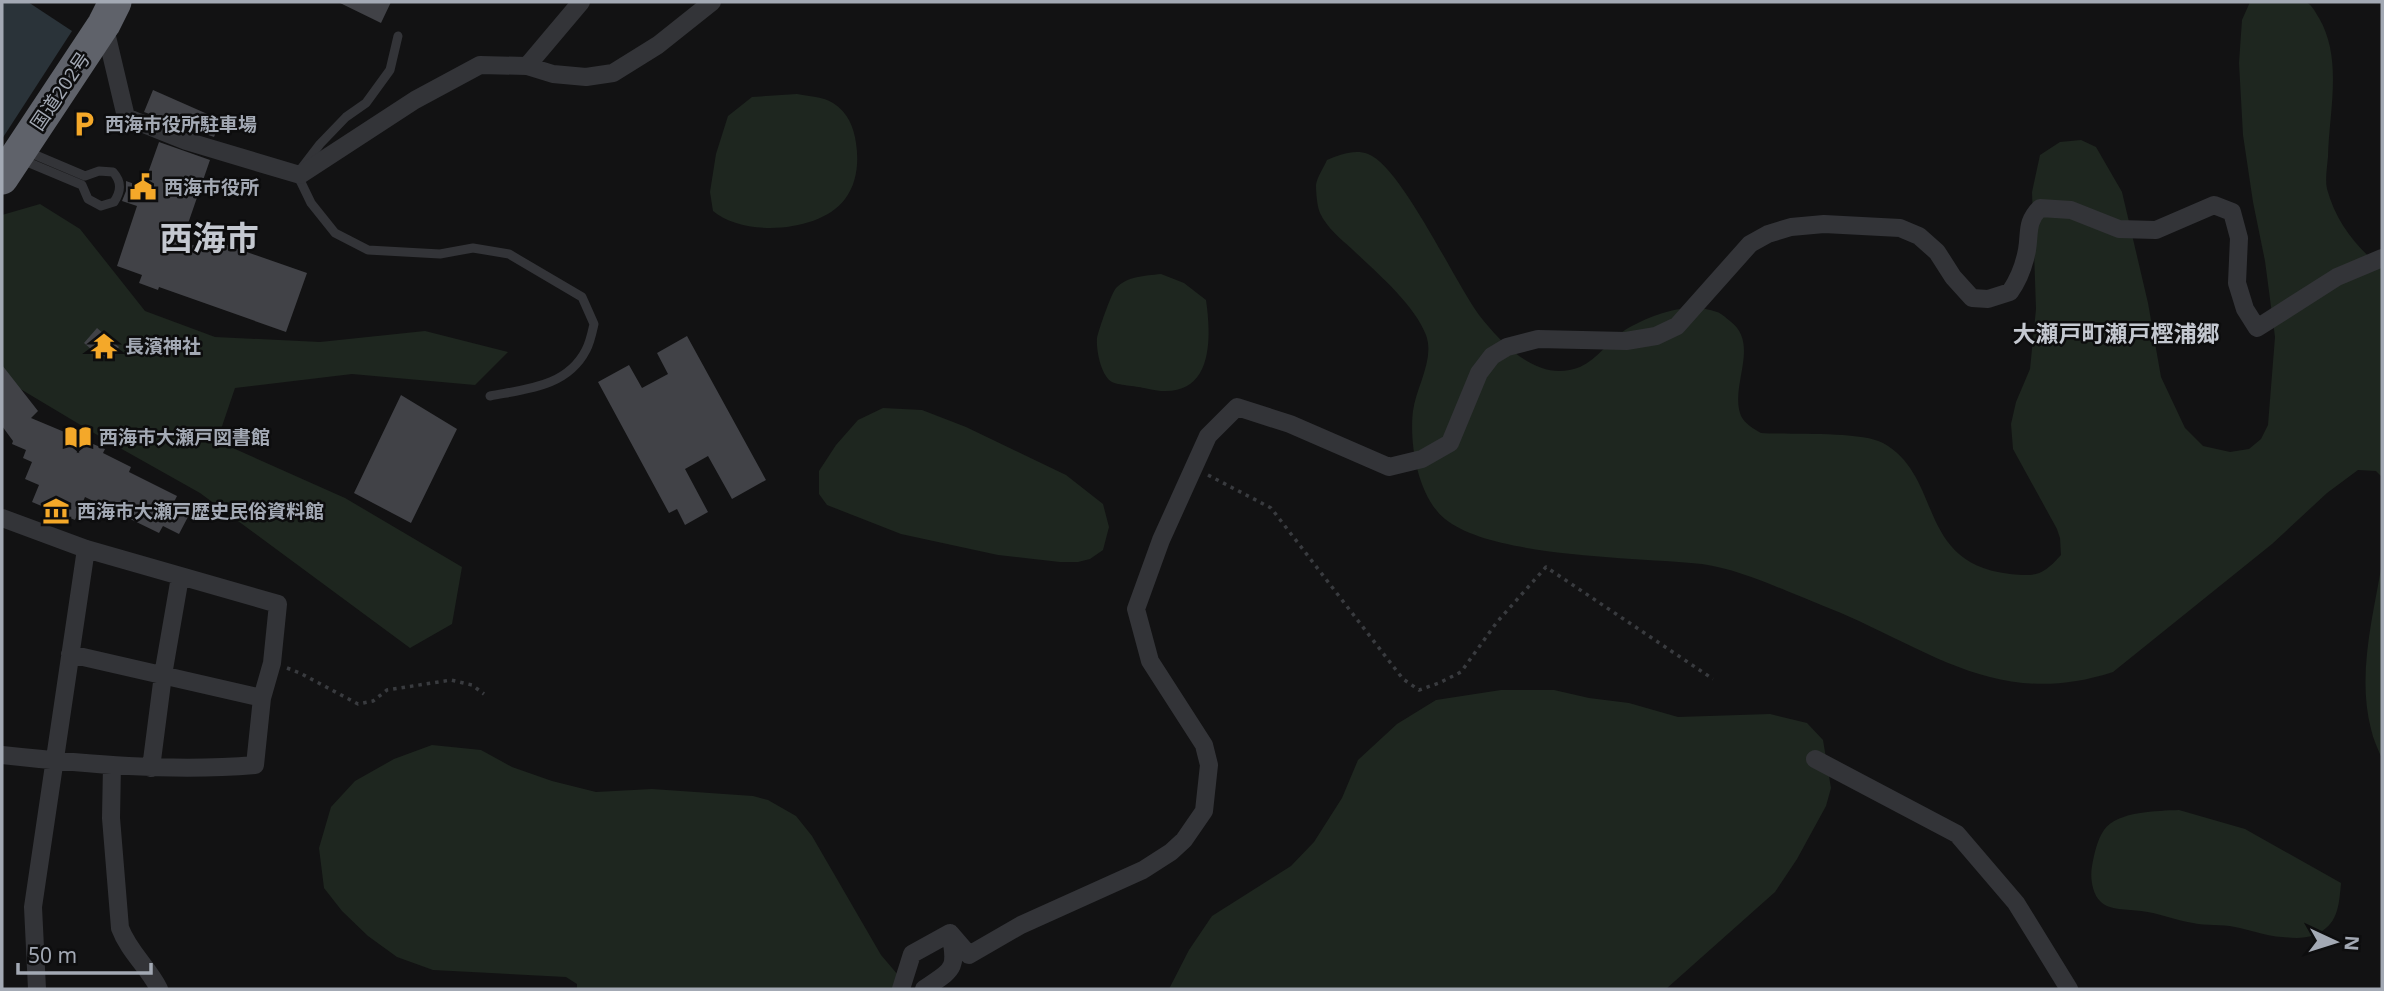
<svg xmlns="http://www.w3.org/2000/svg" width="2384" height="991" font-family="'Noto Sans','Noto Sans JP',sans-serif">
	<rect width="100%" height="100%" fill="#121213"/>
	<path fill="#1e261f" d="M2250 2H2306C2313 6 2315 12 2319 18 2343 59 2329 112 2328 157 2327 167 2325 180 2327 189 2336 222 2356 247 2382 268V477L2376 471 2358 470 2327 493 2272 544 2113 672C2011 705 1948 663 1859 621 1835 610 1811 601 1787 591 1760 580 1731 568 1702 564 1638 557 1493 558 1445 519 1418 497 1409 444 1413 411 1416 387 1435 359 1426 335 1414 304 1377 273 1353 250 1341 239 1327 228 1320 213 1317 206 1316 192 1316 185 1317 177 1324 167 1327 160 1340 155 1354 149 1368 154 1401 166 1454 281 1479 315 1502 344 1538 384 1580 367 1598 359 1609 340 1625 330 1651 315 1687 301 1717 312 1721 313 1726 318 1730 321 1761 344 1729 386 1741 416 1745 424 1754 429 1761 433 1790 435 1860 431 1883 443 1944 477 1915 563 2010 574 2037 577 2043 575 2061 555L2060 538 2057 529 2013 449 2011 424 2016 402 2030 369 2036 309 2032 192 2040 155 2060 142 2081 140 2096 147 2122 192 2148 303 2161 377 2185 428 2203 446 2230 452 2249 449 2261 439 2268 425 2275 337 2265 261 2253 202 2243 135 2239 63 2242 20Z
		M797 94C808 96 824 97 833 103 848 112 854 128 856 143 859 162 857 183 845 199 820 233 743 237 713 211L710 192 716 154 728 116 752 97Z
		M40 204 80 229 145 311 215 337 320 342 425 331 508 352 475 385 352 374 235 388 217 441 345 498 462 567 452 624 410 648 200 493 104 439 2 378V215Z
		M1161 274 1184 283 1206 300C1213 348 1210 405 1144 388 1136 386 1117 385 1112 382 1101 376 1096 350 1097 338 1099 329 1111 294 1116 288 1128 276 1144 276 1161 274Z
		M883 408 922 410 966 427 1066 475 1103 504 1109 527 1103 550 1090 559 1078 562H1060L998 555 901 534 827 505 819 494V471L836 445 858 420Z
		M2382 563V759C2378 749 2373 739 2371 729 2357 675 2373 617 2382 563Z
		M1501 690H1554L1589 698 1629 703 1678 717 1770 714 1807 723 1823 740 1831 788 1826 806 1797 859 1775 892 1666 989H1169L1189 950 1212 916 1291 866 1314 842 1342 798 1358 760 1397 724 1436 700Z
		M432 745 481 750 512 767 552 781 596 792 652 789 753 796 768 800 796 816 812 836 881 955 910 989H577V984L566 977 433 970 397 957 368 936 342 911 324 888 319 848 331 807 355 781 394 759Z
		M2179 810 2245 829 2341 883C2339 906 2338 926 2314 935 2303 939 2293 938 2282 937 2266 936 2251 930 2235 927 2221 924 2207 926 2193 923 2175 920 2159 913 2141 911 2128 909 2109 911 2100 901 2092 893 2090 877 2092 866 2094 855 2097 840 2104 830 2117 811 2158 811 2179 810Z"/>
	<path fill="#2a3339" d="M2 2H28L72 31 2 139Z"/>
	<path fill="#414247" d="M338 2H391L381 23Z
		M153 90 221 120 214 137 144 112Z
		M159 142 210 160 182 241 217 254 221 243 307 273 286 332 159 287 158 290 139 283 142 275 117 266 137 206 122 201 126 191V181L143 187Z
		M97 328 119 347 109 360 101 354 99 356 84 343Z
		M687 336 766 480 732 499 708 456 685 469 708 512 685 525 677 509 669 513 598 382 629 365 642 388 668 374 657 353Z
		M2 365 38 411 31 418 105 449 103 453 131 467 129 472 177 496 173 504 190 513 179 534 163 526 159 533 85 497 75 520 32 502 39 485 25 479 32 462 23 458 26 450 12 444 13 441 2 426Z
		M401 395 457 429 411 523 354 493Z"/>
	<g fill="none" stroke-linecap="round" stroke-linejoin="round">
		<path stroke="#393b3f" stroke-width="3.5" stroke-dasharray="3.5 5" stroke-linecap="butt" d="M1208 475 1271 508 1403 679 1419 690 1439 683 1461 672 1497 622 1546 567 1713 679
			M287 668 300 673 358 704 373 701 387 690 451 680 472 685 484 694"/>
		<path stroke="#333438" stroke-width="9" d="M398 36 390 70 366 103 346 117 320 144 297 174 311 203 335 233 368 250 440 254 473 248 509 254 582 297 594 324C592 333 590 343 586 350 567 387 526 389 490 396
			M20 159 82 185 88 199 101 206 114 202C121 191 122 182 113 172L99 171 85 176 26 151"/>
		<path stroke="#333438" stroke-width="18" d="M104 24 126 117 186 141 300 175 415 100 480 65 527 66 581 2
			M527 66 553 74 586 77 613 73 658 45 712 2
			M2 518 86 549 278 604 272 663 262 698 255 765C171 772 86 764 2 755
			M70 654 262 698
			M1815 759 1957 834 2016 903 2069 989
			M112 765 111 818 120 928C129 952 148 967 159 989
			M151 768 163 675 180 577
			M950 933 969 955 1021 925 1143 870 1171 852 1184 840 1204 811 1209 765 1204 745 1150 661 1136 609 1161 540 1208 436 1237 407 1290 424 1389 467 1422 459 1450 443 1479 373 1492 356 1507 347 1538 339 1626 341 1656 336 1677 326 1750 244 1768 234 1791 227 1824 224 1900 228 1919 236 1937 252 1953 277 1972 298 1988 299 2010 292C2019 279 2024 266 2027 250 2030 232 2026 222 2040 208L2071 210 2119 229 2156 230 2214 205 2232 212 2239 238 2237 283 2245 309 2257 328 2337 277 2382 258
			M37 989 33 907 86 549
			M901 989 912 954 950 933
			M924 989C953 969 958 970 950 933"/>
		<path stroke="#5f626a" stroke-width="33" d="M2 178 104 24 115 2"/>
	</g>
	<defs>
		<g id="parking-bare" transform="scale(2.1)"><path d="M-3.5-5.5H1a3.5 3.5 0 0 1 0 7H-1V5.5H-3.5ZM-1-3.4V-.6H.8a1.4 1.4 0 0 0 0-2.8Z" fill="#f4a829" stroke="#0d0d0e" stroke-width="2.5" paint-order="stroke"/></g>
		<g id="civic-bare" transform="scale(2.1)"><path d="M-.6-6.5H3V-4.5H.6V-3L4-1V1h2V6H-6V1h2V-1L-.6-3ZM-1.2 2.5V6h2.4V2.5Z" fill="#f4a829" stroke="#0d0d0e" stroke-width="2.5" paint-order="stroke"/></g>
		<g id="temple-bare" transform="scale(2.1)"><path d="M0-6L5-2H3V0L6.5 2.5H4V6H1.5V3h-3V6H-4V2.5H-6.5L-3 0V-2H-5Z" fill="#f4a829" stroke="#0d0d0e" stroke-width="2.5" paint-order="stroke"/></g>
		<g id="library-bare" transform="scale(2.1)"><path d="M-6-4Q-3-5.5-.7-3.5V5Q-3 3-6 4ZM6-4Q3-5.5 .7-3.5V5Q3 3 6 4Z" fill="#f4a829" stroke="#0d0d0e" stroke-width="2.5" paint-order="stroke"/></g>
		<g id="museum-bare" transform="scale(2.1)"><path d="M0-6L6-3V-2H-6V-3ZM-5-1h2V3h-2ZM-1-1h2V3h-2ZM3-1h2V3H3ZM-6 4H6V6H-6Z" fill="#f4a829" stroke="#0d0d0e" stroke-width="2.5" paint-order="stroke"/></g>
	</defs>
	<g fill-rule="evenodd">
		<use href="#parking-bare" x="84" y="124"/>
		<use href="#civic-bare" x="143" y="187"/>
		<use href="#temple-bare" x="104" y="346"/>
		<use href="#library-bare" x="78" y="437"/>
		<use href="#museum-bare" x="56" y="511"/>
	</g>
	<g text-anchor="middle" stroke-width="5" stroke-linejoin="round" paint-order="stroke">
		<g font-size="19" fill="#a3a9b4" stroke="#0d0d0e">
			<text transform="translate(60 91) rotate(-56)" y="7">国道202号</text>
		</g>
		<g font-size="19" font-weight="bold" fill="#a3a9b4" stroke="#0d0d0e" text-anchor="start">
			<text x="105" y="131">西海市役所駐車場</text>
			<text x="164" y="194">西海市役所</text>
			<text x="125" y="353">長濱神社</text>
			<text x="99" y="444">西海市大瀬戸図書館</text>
			<text x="77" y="518">西海市大瀬戸歴史民俗資料館</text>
		</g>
		<g font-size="23" font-weight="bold" fill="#c4c8d0" stroke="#0d0d0e">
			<text x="2116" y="342">大瀬戸町瀬戸樫浦郷</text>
		</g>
		<g font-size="33" font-weight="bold" fill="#c4c8d0" stroke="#0d0d0e">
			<text x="209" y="250">西海市</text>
		</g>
	</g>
	<rect width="2384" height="991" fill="none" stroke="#a3a9b4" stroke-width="7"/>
	<g transform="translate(2335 942) rotate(94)" stroke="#0d0d0e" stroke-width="5" paint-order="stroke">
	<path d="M0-5L12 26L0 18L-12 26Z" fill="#a3a9b4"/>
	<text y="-10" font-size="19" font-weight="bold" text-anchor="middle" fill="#a3a9b4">N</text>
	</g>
	<path d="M18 963v10h133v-10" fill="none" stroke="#a3a9b4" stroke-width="3.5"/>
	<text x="28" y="963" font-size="21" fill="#a3a9b4" stroke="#0d0d0e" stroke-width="5" paint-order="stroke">50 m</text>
</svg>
